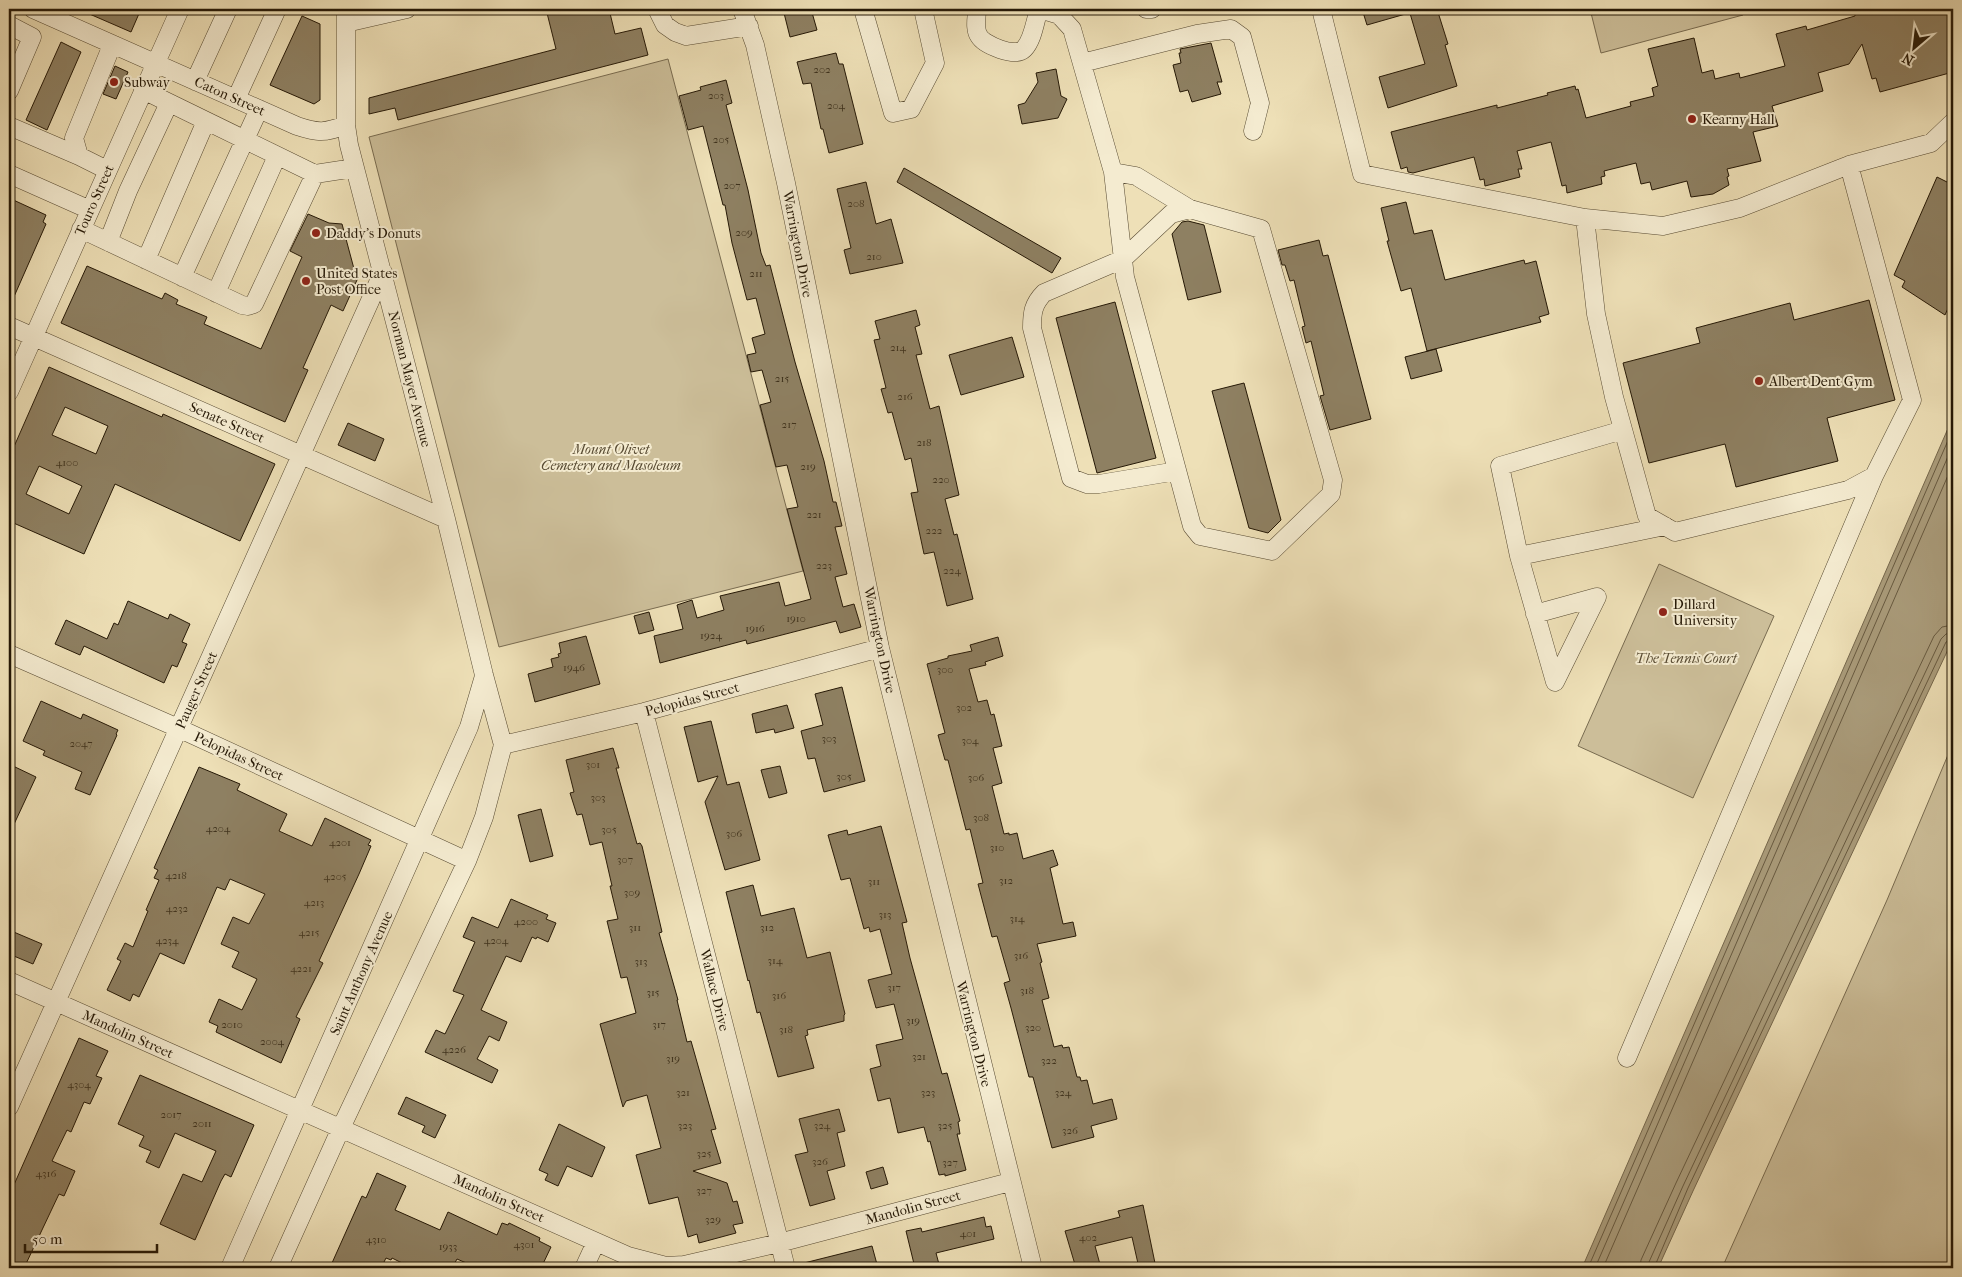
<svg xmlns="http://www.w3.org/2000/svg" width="1962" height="1277" font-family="'IM FELL French Canon',serif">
	<rect width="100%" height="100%" fill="#eee0b7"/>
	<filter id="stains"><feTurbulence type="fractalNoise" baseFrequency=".004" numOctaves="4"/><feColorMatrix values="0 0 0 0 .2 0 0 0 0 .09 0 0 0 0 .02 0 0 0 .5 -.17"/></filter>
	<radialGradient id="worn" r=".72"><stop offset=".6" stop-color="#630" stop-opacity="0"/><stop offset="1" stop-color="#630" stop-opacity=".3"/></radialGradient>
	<path fill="#ccbe99" stroke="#786b50" d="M1590 9H1741L1743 15 1601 53Z
		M668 59 803 571 499 647 369 137Z
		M1659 564 1774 616 1693 798 1578 746Z
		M1953 743V1268H1722L1887 900Z"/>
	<path fill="#aa9c7b" stroke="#75674c" d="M1953 417V639L1693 1191 1658 1268H1582Z"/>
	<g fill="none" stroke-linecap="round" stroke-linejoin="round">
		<path stroke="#685a40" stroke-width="1" d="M1588 1268 1953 429
			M1595 1268 1953 445
			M1603 1268 1953 464
			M1640 1268 1641 1260 1676 1183 1934 636 1942 627 1953 625
			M1647 1268 1649 1262 1683 1186 1941 639 1946 634 1953 632
			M1654 1268 1688 1188 1946 642 1953 639"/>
	</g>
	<path fill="#8e8062" stroke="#251806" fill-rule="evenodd" d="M78 9H141L131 32Z
		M546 9H609L615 34 641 28 648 55 398 120 395 108 369 114V98L556 49Z
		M783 9H811L817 30 790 37Z
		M1362 9H1437L1448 44 1445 45 1457 86 1388 108 1379 77 1425 64 1409 10V13L1367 25Z
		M1872 9H1953V72L1880 92 1876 78 1872 79 1862 44 1849 64 1818 73 1823 91 1772 106 1778 126 1753 132 1761 161 1727 169 1729 176 1727 177 1729 185 1713 194 1691 197 1687 181 1652 190 1650 182 1641 184 1636 163 1604 171 1605 176 1601 177 1602 184 1567 193 1566 185 1562 186 1551 142 1517 151 1522 169H1518L1520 177 1485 186 1484 179 1480 180 1474 157 1413 173 1408 172 1407 167 1401 169 1391 132 1497 105V108L1548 95 1547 93 1575 86 1576 90 1578 89 1586 118 1631 106 1630 102 1654 96 1652 88 1658 86 1648 49 1694 38 1702 73 1713 70 1715 79 1739 73 1740 78 1785 66 1776 34 1806 26 1807 30 1855 16V14Z
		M302 16 320 24V100L314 104 270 85Z
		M61 42 81 52 47 130 26 120Z
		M1211 43 1222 82H1217L1221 94 1192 102 1188 90 1180 92 1173 65 1181 63 1179 53H1181L1180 49Z
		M836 53 839 64H843L863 144 829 153 823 129H821L811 83 803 84 797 62Z
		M115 66 128 72 116 99 103 94Z
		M1056 69 1061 96 1067 99 1058 118 1022 124 1018 105 1025 103 1038 82 1036 73Z
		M726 80 732 103 726 105 748 190 761 253 766 266 770 265 795 362 824 461 833 502H836L842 526 835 527 847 574 835 577 843 607 854 604 861 627 840 633 836 621 747 644 746 640 660 663 654 636 683 629 677 605 692 600 697 618 724 610 720 596 779 582 785 606 811 599 787 509 798 507 787 465 776 467 760 405 771 402 762 370 751 372 747 355 756 353 752 338 765 334 756 298 747 300 732 243 725 205H723L703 126 688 130 679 96 701 90 700 87Z
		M904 168 1061 258 1052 273 897 182Z
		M1937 177 1953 185V297L1945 315 1902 287 1905 281 1894 275Z
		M866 182 876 224 891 219 903 263 850 274 844 250 851 248 837 189Z
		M9 198 46 215 43 222 46 224 9 308Z
		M1406 202 1414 234 1432 230 1445 280 1524 260 1525 264 1536 261 1549 314 1539 317 1541 322 1427 351 1411 288 1401 291 1387 241H1389L1381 208Z
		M308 214 329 223 342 224 357 280 343 311 331 305 303 368 308 370 285 422 61 323 87 266 162 299 165 293 178 300 176 304 207 317 204 324 261 349 302 257 290 251Z
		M1188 221 1204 225 1221 292 1188 300 1172 234 1182 222Z
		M1319 240 1323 256 1328 255 1371 419 1330 430 1320 396 1324 395 1311 341 1306 343 1302 327 1305 326 1294 280 1290 281 1285 265H1282L1278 250Z
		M1869 300 1895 400 1827 418 1838 461 1736 487 1725 444 1649 463 1623 363 1700 343 1696 328 1790 303 1794 320Z
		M1115 302 1156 458 1097 473 1056 318Z
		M916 310 920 325 915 327 922 354 916 355 930 409 939 406 948 445 959 495 945 499 954 535 957 534 973 599 947 606 934 552 924 554 911 493 918 492 911 458 905 460 892 412 888 413 881 389 886 388 874 340 880 339 875 321Z
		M1012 337 1024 377 961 395 949 355Z
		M1436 349 1442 371 1411 379 1405 357Z
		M49 367 162 417 163 414 275 464 240 541 115 484 84 554 9 521V458ZM65 407 108 426 96 454 52 435ZM39 466 82 486 69 514 26 494Z
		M1244 383 1281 520 1268 533 1249 528 1212 391Z
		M348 423 384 439 375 461 338 445Z
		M128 601 168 619 170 614 190 624 182 642 187 644 177 667 172 665 164 683 84 646 80 655 55 644 66 620 107 639 114 623 118 625Z
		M649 612 654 630 639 634 634 616Z
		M586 636 600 684 535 702 528 674 553 667 551 659 559 657 558 654 561 653 559 643Z
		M998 637 1003 656 985 662 986 665 969 669 978 702 987 700 991 715 994 714 1002 746 993 748 1002 783 992 786 1004 834 1009 833V835L1017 833 1023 859 1053 850 1058 865 1050 868 1063 924 1073 922 1076 936 1037 944 1042 962 1040 963 1049 998 1042 1000 1054 1047 1062 1045 1063 1048 1069 1047 1077 1077H1080L1081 1081 1087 1080 1093 1104 1112 1099 1117 1119 1091 1126 1094 1137 1052 1148 1033 1077H1029L1011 1008 1004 983 1010 981 997 936 992 937 978 884 983 883 970 829 966 830 948 760H945L938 735 945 733 927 664 948 658V656L972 651 970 645Z
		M842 687 865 781 824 792 815 758 808 759 801 731 823 725 815 694Z
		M41 701 81 719 83 714 118 730 116 734 117 735 90 795 75 789 82 772 43 755 45 751 23 741Z
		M787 705 794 728 775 733 774 729 756 733 752 714Z
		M711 721 727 785 739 782 760 860 725 870 705 802 718 776 698 782 684 727Z
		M613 748 619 768H616L637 844 640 843 642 846 662 932 659 933 678 1000H677L687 1042 691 1041 716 1129 711 1130 721 1163 693 1171 727 1183 733 1202 737 1201 743 1223 733 1225 736 1233 699 1243 697 1234 688 1237 678 1197 649 1204 636 1155 661 1148 647 1095 626 1101 623 1107 600 1024 636 1013 627 977 621 978 607 921 618 919 610 886H612L602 842 590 845 582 814 577 815 570 793 574 792 566 760Z
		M13 766 36 777 9 835V775Z
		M780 766 787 793 769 798 761 770Z
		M199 767 240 784 237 790 287 814 279 831 312 846 325 818 371 840 368 845 371 846 359 874 319 961 323 963 296 1017 300 1019 281 1063 216 1032 218 1026 209 1022 219 999 242 1010 257 979 232 967 239 952 221 944 233 917 249 924 265 894 230 879 225 890 217 887 184 964 160 953 139 997 133 994 130 1001 107 990 121 961 117 959 125 943 133 947 148 911 146 910 159 880 154 878 158 870 154 868Z
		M541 809 553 856 530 862 518 815Z
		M881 826 907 922 902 923 910 958 942 1074 947 1073 960 1121 958 1122 960 1134H957L966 1170 945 1176V1174L939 1175 930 1141 928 1142 924 1127 898 1133 890 1098 878 1101 870 1069 881 1066 876 1045 903 1039 894 1004 876 1008 868 980 892 974 880 929 870 932 869 927 864 929 850 878 841 880 828 835 847 830 848 835Z
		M753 885 761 916 794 908 807 958 830 952 845 1014 844 1015V1021L807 1030 808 1035 805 1036 814 1068 778 1077 760 1012 757 1013 749 980 748 981 726 892Z
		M511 899 548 915 546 919 556 923 548 942 537 937 536 939 532 937 521 962 506 956 481 1010 507 1022 499 1041 489 1036 477 1059 498 1070 492 1083 425 1052 436 1030 445 1034 464 995 453 991 475 942 463 937 472 917 498 928Z
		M9 930 42 944 33 964 9 954Z
		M79 1038 108 1051 96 1076 102 1078 90 1104 84 1102 71 1132 67 1130 52 1161 75 1171 64 1196 59 1194 24 1268H9V1196Z
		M140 1075 254 1125 231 1177 225 1174 221 1181 195 1240 160 1224 183 1174 202 1182 216 1151 175 1133 159 1168 146 1162 151 1151 139 1146 144 1136 118 1124Z
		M406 1097 446 1115 435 1138 422 1132 425 1126 398 1114Z
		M839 1109 845 1131 837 1133 845 1166 827 1171 835 1199 810 1206 795 1155 808 1152 799 1119Z
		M559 1124 605 1147 592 1177 567 1166 558 1186 545 1180 548 1174 539 1170Z
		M883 1167 888 1184 871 1189 866 1172Z
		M377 1173 406 1186 395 1210 440 1230 448 1212 497 1235 502 1223 508 1225 509 1223 540 1238 539 1241 551 1247 541 1268H478L457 1259 452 1268H412L392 1258 391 1260 386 1258 381 1268H344L332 1263 362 1196 366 1198Z
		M1143 1205 1156 1268H1139L1132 1237 1095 1246 1101 1268H1076L1065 1231 1120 1217 1118 1211Z
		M984 1217 986 1227 991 1226 994 1239 936 1253 940 1268H915L906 1231 921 1228 922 1232Z
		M872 1246 878 1268H805L804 1263Z"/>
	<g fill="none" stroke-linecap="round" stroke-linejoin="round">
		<g stroke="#574a32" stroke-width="19">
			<path id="minor" d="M33 9 297 126C318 133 325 133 346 125
				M346 9V125L349 145 446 519 484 675 503 745
				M657 9 665 25 675 32 686 36 749 26
				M742 9 755 45 786 183 880 648 1033 1268
				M863 9 893 113 911 109 935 63 923 9
				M977 9C977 16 974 29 979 36 984 45 1015 58 1024 49 1033 40 1035 21 1039 9
				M1039 9 1059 15 1072 29 1113 172 1125 277 1192 526 1200 536 1272 551 1331 494 1333 480 1261 229 1190 209 1171 214 1123 259 1044 293C1033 304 1032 313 1032 328L1071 478 1087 484H1099L1177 471
				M1146 9H1152
				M1321 9 1362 174 1585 218 1663 226 1740 208 1849 165 1931 143 1953 122
				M346 23 407 9
				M9 25 32 37 9 91
				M1082 63 1197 34 1231 29 1242 37 1260 103 1253 131
				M195 81 228 9
				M143 90 315 174 354 168
				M236 99 277 9
				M9 126 79 156
				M107 170 79 156 74 138 112 45
				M1113 172 1136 176 1190 209
				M9 174 90 210
				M1585 218 1596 314 1614 397 1647 516 1675 532 1848 490 1874 476 1912 400 1849 165
				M81 229 242 305 248 306 254 304 315 174
				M108 242 128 191 169 103
				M146 260 206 121
				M182 277 259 109
				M216 293 277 156
				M9 326 446 519
				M9 392 180 9
				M1519 556 1500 466 1623 430
				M1535 614 1597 597 1555 682 1519 556 1665 526
				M9 654 178 728 467 861
				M644 712 786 1268
				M503 745 644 712 880 648
				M9 981 628 1256 666 1266 684 1265 779 1243 1010 1182
				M1627 1058 1874 476
				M9 1107 383 272
				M230 1268 469 727 484 676
				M278 1268 341 1128 467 861 484 817 503 745
				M584 1268 596 1242"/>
		</g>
		<use href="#minor" stroke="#f4ebd0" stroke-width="18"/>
	</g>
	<g fill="#8f2418" stroke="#f4ebd0" stroke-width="2">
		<circle cx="114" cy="82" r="5"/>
		<circle cx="1692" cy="119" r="5"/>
		<circle cx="316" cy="233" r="5"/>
		<circle cx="306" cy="281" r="5"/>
		<circle cx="1759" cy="381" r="5"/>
		<circle cx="1663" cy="612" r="5"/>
	</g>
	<g text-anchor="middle" stroke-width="4" stroke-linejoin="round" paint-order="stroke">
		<g font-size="11" fill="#3f321d">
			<text x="822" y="73">202</text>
			<text x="716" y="99">203</text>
			<text x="836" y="109">204</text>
			<text x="721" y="143">205</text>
			<text x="732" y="189">207</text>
			<text x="856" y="207">208</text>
			<text x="744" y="236">209</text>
			<text x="874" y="260">210</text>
			<text x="756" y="277">211</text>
			<text x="898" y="351">214</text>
			<text x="782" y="382">215</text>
			<text x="905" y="400">216</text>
			<text x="789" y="428">217</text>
			<text x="924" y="446">218</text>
			<text x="67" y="466">4100</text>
			<text x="808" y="470">219</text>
			<text x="941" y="483">220</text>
			<text x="814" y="518">221</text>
			<text x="934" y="534">222</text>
			<text x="824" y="569">223</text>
			<text x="952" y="574">224</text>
			<text x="796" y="622">1910</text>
			<text x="755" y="632">1916</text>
			<text x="711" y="639">1924</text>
			<text x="574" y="671">1946</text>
			<text x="945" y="673">300</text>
			<text x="964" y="711">302</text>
			<text x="829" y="742">303</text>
			<text x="970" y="744">304</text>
			<text x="81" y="747">2047</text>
			<text x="593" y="768">301</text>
			<text x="844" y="780">305</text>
			<text x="976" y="781">306</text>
			<text x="598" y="801">303</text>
			<text x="981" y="821">308</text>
			<text x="218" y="832">4204</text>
			<text x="609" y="833">305</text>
			<text x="734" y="837">306</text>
			<text x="340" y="846">4201</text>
			<text x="997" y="851">310</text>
			<text x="625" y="863">307</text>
			<text x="176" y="879">4218</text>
			<text x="335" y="880">4205</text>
			<text x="1006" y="884">312</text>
			<text x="874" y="885">311</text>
			<text x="632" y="896">309</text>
			<text x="314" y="906">4213</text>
			<text x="177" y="912">4232</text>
			<text x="885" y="918">313</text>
			<text x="1017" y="922">314</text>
			<text x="526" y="925">4200</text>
			<text x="635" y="931">311</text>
			<text x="767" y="931">312</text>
			<text x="309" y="936">4215</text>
			<text x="167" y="944">4234</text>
			<text x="496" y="944">4204</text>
			<text x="1021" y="959">316</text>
			<text x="775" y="964">314</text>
			<text x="641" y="965">313</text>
			<text x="301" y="972">4221</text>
			<text x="894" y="991">317</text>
			<text x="1027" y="994">318</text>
			<text x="653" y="996">315</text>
			<text x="779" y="999">316</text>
			<text x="913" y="1024">319</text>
			<text x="232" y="1028">2010</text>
			<text x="659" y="1028">317</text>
			<text x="1033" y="1031">320</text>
			<text x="786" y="1033">318</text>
			<text x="272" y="1045">2004</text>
			<text x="454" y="1053">4226</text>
			<text x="919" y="1060">321</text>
			<text x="673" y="1062">319</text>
			<text x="1049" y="1064">322</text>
			<text x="79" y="1088">4304</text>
			<text x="683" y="1096">321</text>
			<text x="928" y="1096">323</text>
			<text x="1063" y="1096">324</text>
			<text x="171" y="1118">2017</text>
			<text x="202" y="1127">2011</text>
			<text x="685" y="1129">323</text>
			<text x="822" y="1129">324</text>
			<text x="945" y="1129">325</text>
			<text x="1070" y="1134">326</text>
			<text x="704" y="1157">325</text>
			<text x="820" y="1165">326</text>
			<text x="950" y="1166">327</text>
			<text x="46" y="1177">4316</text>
			<text x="704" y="1194">327</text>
			<text x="713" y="1223">329</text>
			<text x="968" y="1237">401</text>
			<text x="1088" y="1241">402</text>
			<text x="376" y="1243">4310</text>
			<text x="524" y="1248">4301</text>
			<text x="448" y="1250">1933</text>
		</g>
		<g font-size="14" fill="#251806" stroke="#f4ebd0" text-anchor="start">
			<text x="124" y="87">Subway</text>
			<text x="1702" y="124">Kearny Hall</text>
			<text x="326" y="238">Daddy's Donuts</text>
			<text x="316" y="278">United States<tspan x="316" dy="16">Post Office</tspan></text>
			<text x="1769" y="386">Albert Dent Gym</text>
			<text x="1673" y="609">Dillard<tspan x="1673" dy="16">University</tspan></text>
		</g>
		<g font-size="14" fill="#251806" stroke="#f4ebd0">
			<text transform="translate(230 96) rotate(24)" y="5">Caton Street</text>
			<text transform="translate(94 200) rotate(-66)" y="5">Touro Street</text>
			<text transform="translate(798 244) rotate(79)" y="5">Warrington Drive</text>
			<text transform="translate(410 379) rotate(76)" y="5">Norman Mayer Avenue</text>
			<text transform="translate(227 422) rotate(24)" y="5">Senate Street</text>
			<text transform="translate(880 640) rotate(78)" y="5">Warrington Drive</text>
			<text transform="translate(196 690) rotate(-66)" y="5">Pauger Street</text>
			<text transform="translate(692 699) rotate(-15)" y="5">Pelopidas Street</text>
			<text transform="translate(239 756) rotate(25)" y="5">Pelopidas Street</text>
			<text transform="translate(361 973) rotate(-66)" y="5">Saint Anthony Avenue</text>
			<text transform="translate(715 990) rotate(76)" y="5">Wallace Drive</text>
			<text transform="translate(128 1034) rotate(24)" y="5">Mandolin Street</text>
			<text transform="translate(974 1034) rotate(76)" y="5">Warrington Drive</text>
			<text transform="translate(499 1198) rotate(24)" y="5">Mandolin Street</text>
			<text transform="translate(913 1207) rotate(-15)" y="5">Mandolin Street</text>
		</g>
		<g font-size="14" font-style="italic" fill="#574a32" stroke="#f4ebd0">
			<text x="611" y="454">Mount Olivet<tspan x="611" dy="16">Cemetery and Masoleum</tspan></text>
			<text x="1686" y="663">The Tennis Court</text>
		</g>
	</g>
	<rect width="1962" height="1277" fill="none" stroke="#eee0b7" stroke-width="30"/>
	<rect x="10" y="10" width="1942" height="1257" fill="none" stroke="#251806" stroke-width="2.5"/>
	<rect x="15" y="15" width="1932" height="1247" fill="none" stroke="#251806"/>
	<g transform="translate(1914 48) rotate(208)" stroke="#f4ebd0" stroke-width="4" paint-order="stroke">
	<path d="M0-4L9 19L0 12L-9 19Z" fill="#251806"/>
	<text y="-8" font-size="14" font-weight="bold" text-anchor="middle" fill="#251806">N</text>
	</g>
	<path d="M25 1244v8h132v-8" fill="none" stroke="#251806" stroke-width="2.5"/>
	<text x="32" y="1244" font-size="15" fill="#251806" stroke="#f4ebd0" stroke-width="4" paint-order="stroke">50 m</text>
	<rect width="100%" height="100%" filter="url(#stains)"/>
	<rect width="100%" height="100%" fill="url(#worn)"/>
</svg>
